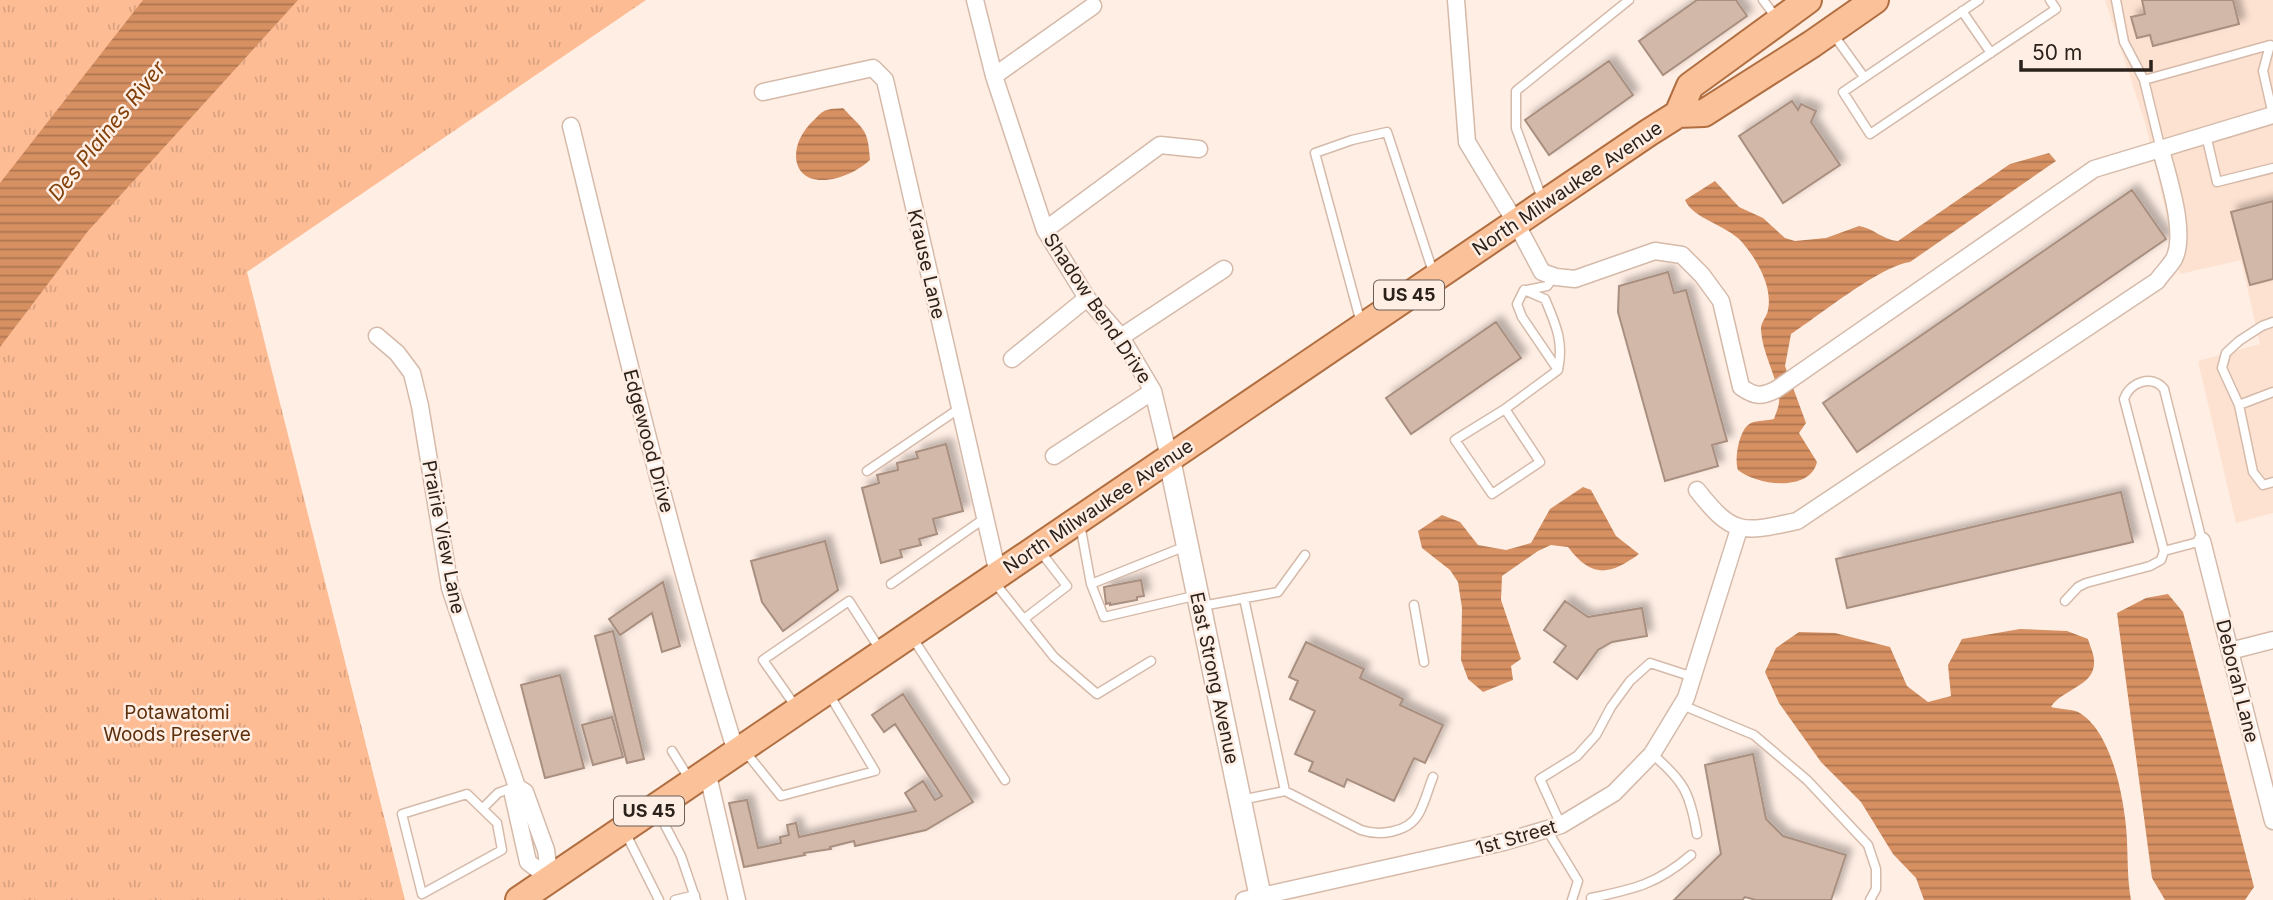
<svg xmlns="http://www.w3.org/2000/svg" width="2273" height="900" font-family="Inter,sans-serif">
	<defs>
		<pattern id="park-tufts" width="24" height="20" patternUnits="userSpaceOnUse" patternTransform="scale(1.75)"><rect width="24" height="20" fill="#fdbc94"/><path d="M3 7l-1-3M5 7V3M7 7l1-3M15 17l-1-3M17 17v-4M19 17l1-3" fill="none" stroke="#d9a17f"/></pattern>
		<pattern id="water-rules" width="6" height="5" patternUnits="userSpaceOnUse" patternTransform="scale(1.75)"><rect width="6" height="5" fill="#d69062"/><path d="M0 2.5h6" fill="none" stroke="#ae7550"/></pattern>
		<filter id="shadow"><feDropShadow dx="6" dy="-6" stdDeviation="3.5" flood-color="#0004"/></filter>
	</defs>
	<rect width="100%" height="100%" fill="#ffeee4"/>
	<path fill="#fee2d1" d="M2105 0H2273V513L2236 523 2198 361 2260 344 2241 260 2180 274 2146 126Z"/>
	<path fill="url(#park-tufts)" d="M0 0H646L247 272 405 900H0Z"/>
	<path fill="url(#water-rules)" d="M143 0H298L88 231 0 347V183Z
		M843 108C863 130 868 127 870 160 860 169 850 174 837 178 790 190 785 146 814 120 818 116 822 111 827 110 832 108 838 109 843 108Z
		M2049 153 2056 161 1910 262C1880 266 1820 315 1791 334L1785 366 1806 423 1799 433 1817 462C1810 492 1758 486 1738 470 1734 460 1739 428 1751 423 1758 420 1767 421 1774 419 1776 413 1780 405 1779 398 1777 376 1762 353 1761 330 1760 323 1767 317 1768 310 1773 286 1756 258 1741 241 1726 225 1692 218 1685 200L1715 181 1739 207 1763 218 1785 238 1795 241 1826 238 1859 226C1873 228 1883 240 1898 241L2010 164Z
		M1583 487 1591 490 1616 536 1639 554C1610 575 1592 579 1568 547L1551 545 1538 551 1502 576 1501 600 1521 659 1511 666 1513 680 1483 692 1468 679 1461 660 1462 608 1458 582 1450 570 1422 548 1418 531 1442 515 1460 522 1478 545 1506 550 1531 543 1550 509Z
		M2168 594 2183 612 2254 887 2245 900H2165L2152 878 2117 613 2146 598Z
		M2020 629 2067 631 2088 639C2090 646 2094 654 2094 661 2096 686 2062 689 2051 707 2059 709 2071 709 2078 712 2109 729 2121 786 2125 818 2129 846 2126 873 2131 900H1924L1916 878 1893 854 1861 802 1821 762 1779 703 1765 672 1776 648 1799 632 1835 633 1890 647 1907 686 1928 702 1951 696 1948 665 1962 639Z"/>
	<path fill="#d2b8a8" stroke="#a88f80" stroke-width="2" filter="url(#shadow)" d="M1697 0H1736L1747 16 1663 75 1639 41Z
		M2142 0H2233L2239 24 2153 46 2150 35 2137 38 2131 17 2145 14Z
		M1609 61 1633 95 1549 155 1525 120Z
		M1792 101 1798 110 1801 104 1816 111 1811 122 1840 165 1783 203 1739 136Z
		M2132 190 2166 239 1857 452 1823 403Z
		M2273 201V279L2250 285 2231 212Z
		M1668 272 1674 293 1686 290 1727 441 1712 445 1718 466 1665 481 1618 312 1619 286Z
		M1496 322 1521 358 1411 434 1386 398Z
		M946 444 963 511 933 519 937 534 919 539 921 545 900 550 902 557 881 563 862 488 879 483 877 475 898 470 897 463 918 458 916 452Z
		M2121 492 2133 542 1847 608 1836 559Z
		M825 541 838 590 783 631 762 602 751 561Z
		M1141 580 1144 596 1137 597V600L1110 605V603L1106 604 1104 587Z
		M663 582 680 646 662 652 652 613 620 635 609 619Z
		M1565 601 1588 617 1642 608 1647 636 1612 642 1598 650 1577 679 1554 662 1566 646 1544 630Z
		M613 631 644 759 627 763 595 636Z
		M1306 642 1364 669 1360 678 1403 699 1400 705 1443 725 1425 763 1414 758 1394 801 1347 779 1344 787 1309 771 1313 762 1295 754 1315 711 1290 699 1298 681 1289 677Z
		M560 675 584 768 545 778 521 685Z
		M903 694 973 802 926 830 855 846 854 841 830 847 831 849 804 853 805 855 744 867 729 803 747 800 758 848 781 843 780 837 789 835 787 825 796 823 799 837 916 811 905 793 923 781 935 800 942 796 895 724 884 732 872 715Z
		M612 717 623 757 593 765 582 725Z
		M1753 754 1766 819 1783 836 1846 855 1831 900H1756L1745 897 1742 900H1674L1721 854 1705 765Z"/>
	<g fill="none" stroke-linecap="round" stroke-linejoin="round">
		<g stroke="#d5baaa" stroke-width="11">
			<path id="service" d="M1763 0 1777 19
				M1979 0 1843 92 1870 134 2056 9 2050 0
				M2116 0 2124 42 2144 80 2161 150
				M1962 11 1991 53
				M1833 34 1864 77
				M2144 80 2270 45 2263 71 2273 115
				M2206 135 2217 182 2273 168
				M1543 201 1516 128V91L1629 0
				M1524 290 1517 304 1522 317 1558 370
				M1527 290 1547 286 1554 277
				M2273 322 2262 326 2239 341 2226 353 2222 368 2239 405 2253 472 2263 485 2273 482
				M1361 323 1315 153 1352 140 1387 132 1434 275
				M2239 405 2273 392
				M1505 409 1540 462 1492 494 1455 440 1505 409 1558 370C1564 342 1556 325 1545 299L1524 290
				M867 471 960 408
				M1080 524 1091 584 1104 617 1198 595
				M995 583 1054 657 1097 694 1151 661
				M891 584 985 518
				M1091 584 1186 546
				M2065 601 2078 587 2086 583 2150 566 2161 560 2164 551 2124 399C2130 382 2152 374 2164 389L2202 541 2164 551
				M1414 605 1424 662
				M1202 606 1278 592 1305 555
				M1024 619 1067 586 1040 551
				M912 637 1005 780
				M1682 705 1754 735 1807 780 1868 845 1876 869V889L1870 900
				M796 707 763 660 849 601 881 651
				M744 750 781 796 875 771 829 694
				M672 751 690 780
				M1652 754C1684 781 1690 793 1697 834
				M1285 791 1361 830C1379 836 1407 833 1418 815 1425 803 1428 789 1433 777
				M467 794 497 823 502 850 422 894 402 814Z
				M1241 800 1285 791 1244 598
				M483 808 498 793 514 787
				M657 810 681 856 696 900
				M1561 825 1540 779 1577 756 1596 735 1611 707 1630 681 1650 663 1693 677
				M1547 830 1578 881 1572 900
				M626 834 659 900
				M1591 898C1635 889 1657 884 1691 855
				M675 900 695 895"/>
		</g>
		<g stroke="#d5baaa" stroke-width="19">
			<path id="minor" d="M975 0 994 76 1045 230 1087 298 1121 337 1153 391 1169 457
				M1456 0 1467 142 1516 223 1542 272 1556 277 1575 279 1655 251 1682 255 1702 275 1721 301 1741 387C1755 397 1762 397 1777 389L2094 169 2273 115
				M994 76 1093 6
				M763 92 873 68 885 80 998 574
				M571 126C622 336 672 546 736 752
				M1045 230 1160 145 1199 149
				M377 336 397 353 412 373 420 406 450 588 517 787 525 792 546 850 550 879
				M1121 337 1224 269
				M1012 359 1087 298
				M1054 456 1153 391
				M1697 490C1733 536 1742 533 1797 521L2157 281C2162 274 2169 267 2174 259 2187 233 2168 177 2161 150
				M2202 541 2273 821
				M2230 651 2273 640
				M707 771 737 900
				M517 787 513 795 528 862 550 879
				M1244 900 1504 842 1561 825 1614 793 1652 754 1686 698 1739 529"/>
		</g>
		<g stroke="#d5baaa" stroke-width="24">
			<path id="tertiary" d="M1169 457 1261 900"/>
		</g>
		<g stroke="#b16f41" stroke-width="30">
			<path id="primary" d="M1678 114 1690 86 1808 0
				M519 900 1648 133 1678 114 1704 113 1812 44 1875 0"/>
		</g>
		<use href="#service" stroke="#fff" stroke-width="8"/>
		<use href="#minor" stroke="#fff" stroke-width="16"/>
		<use href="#tertiary" stroke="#fff" stroke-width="21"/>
		<use href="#primary" stroke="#fbc199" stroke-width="26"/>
	</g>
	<g text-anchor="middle" stroke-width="5" stroke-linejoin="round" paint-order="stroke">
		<g fill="#ffeee4" stroke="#6b5f58" stroke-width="2">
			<rect x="1374" y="280.5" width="70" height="29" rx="5"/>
			<rect x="614" y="796.5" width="70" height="29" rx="5"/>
		</g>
		<g font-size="18" font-weight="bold" fill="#2c221c">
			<text x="1409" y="301">US 45</text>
			<text x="649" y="817">US 45</text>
		</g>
		<g font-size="19" fill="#2c221c" stroke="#ffeee4">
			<text transform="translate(1567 188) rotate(-34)" y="7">North Milwaukee Avenue</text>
			<text transform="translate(927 264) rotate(77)" y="7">Krause Lane</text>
			<text transform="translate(1098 308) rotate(56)" y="7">Shadow Bend Drive</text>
			<text transform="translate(649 441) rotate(75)" y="7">Edgewood Drive</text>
			<text transform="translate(1098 506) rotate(-34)" y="7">North Milwaukee Avenue</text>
			<text transform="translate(444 537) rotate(79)" y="7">Prairie View Lane</text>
			<text transform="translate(1215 678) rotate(78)" y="7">East Strong Avenue</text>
			<text transform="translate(2238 681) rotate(76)" y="7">Deborah Lane</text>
			<text transform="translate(1516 837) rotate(-16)" y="7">1st Street</text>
		</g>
		<g font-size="19" fill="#5d300d" stroke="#ffeee4">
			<text x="177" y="719">Potawatomi<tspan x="177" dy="22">Woods Preserve</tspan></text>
		</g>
		<g font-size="21" font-style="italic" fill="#814009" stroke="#ffeee4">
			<text transform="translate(107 131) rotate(-51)" y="7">Des Plaines River</text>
		</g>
	</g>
	<path d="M2021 60v10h130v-10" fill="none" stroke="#2c221c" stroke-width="3.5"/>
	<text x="2032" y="60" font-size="21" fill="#2c221c" stroke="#ffeee4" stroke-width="5" paint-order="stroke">50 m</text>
</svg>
